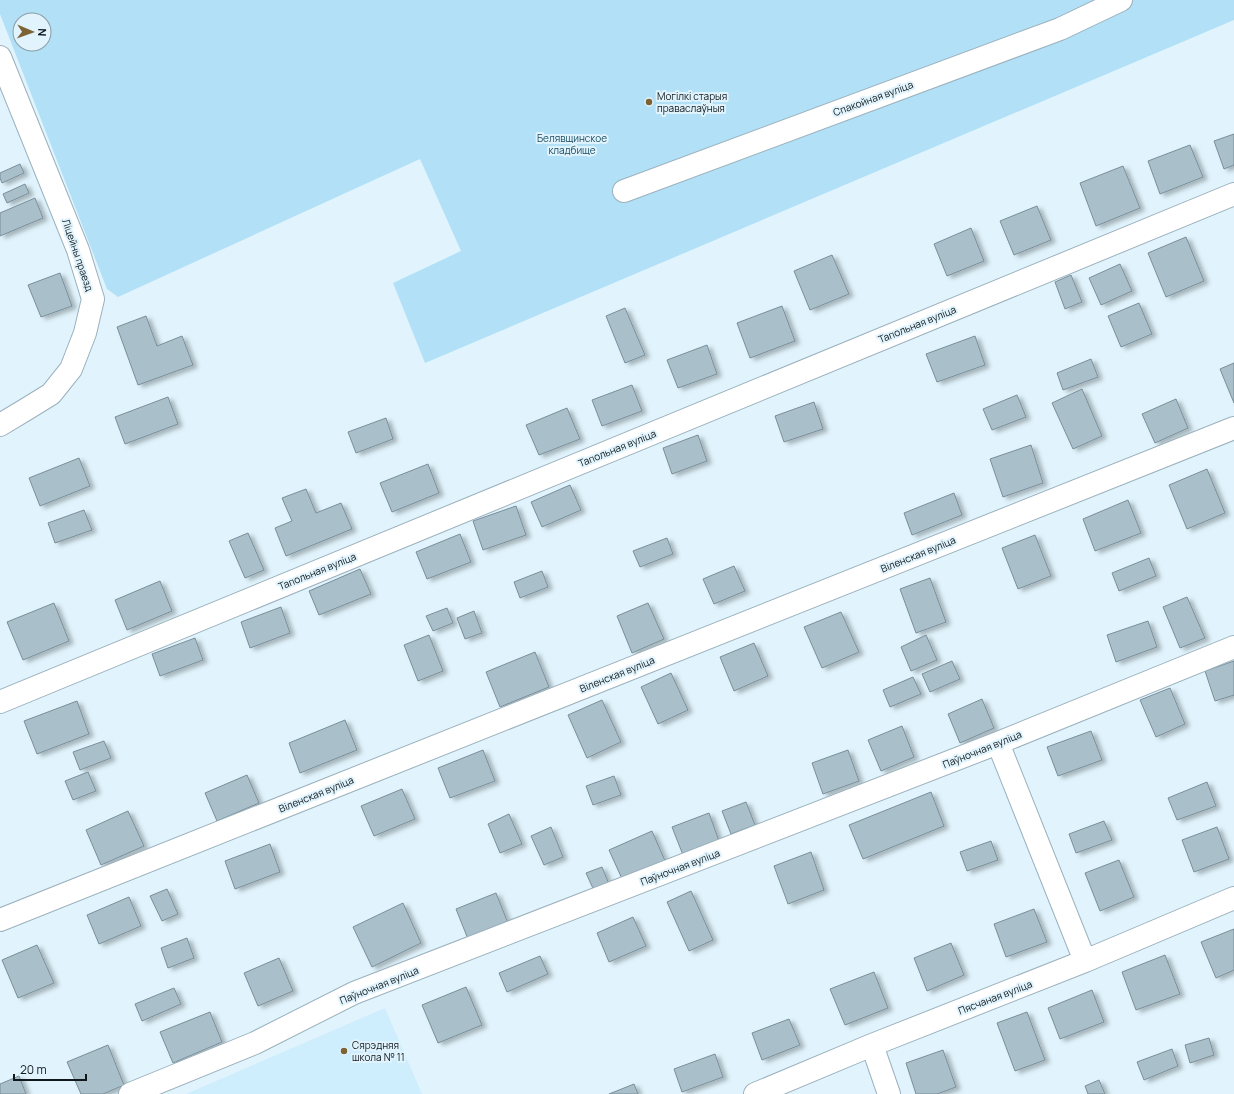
<svg xmlns="http://www.w3.org/2000/svg" width="1234" height="1094" font-family="Manrope,sans-serif">
	<defs>
		<filter id="shadow"><feDropShadow dx="4.5" dy="2.5" stdDeviation="2" flood-color="#0004"/></filter>
	</defs>
	<rect width="100%" height="100%" fill="#e1f4fd"/>
	<path fill="#ceedfd" d="M385 1008 422 1094H186Z"/>
	<path fill="#b1e0f7" fill-rule="evenodd" d="M0 0H1234V20L425 363 393 283 461 251 420 159 118 297 107 289 0 14ZM20 20H44V44H20Z"/>
	<path fill="#a9c0cb" stroke="#798e99" filter="url(#shadow)" d="M1234 134V165L1224 169 1214 141Z
		M1190 145 1203 177 1160 194 1148 161Z
		M20 164 24 173 2 183 0 178V173Z
		M1123 166 1140 208 1096 226 1080 183Z
		M25 184 29 193 7 203 3 194Z
		M35 198 43 218 0 236V213Z
		M1037 206 1051 240 1014 255 1000 221Z
		M971 228 984 261 947 276 934 244Z
		M1186 237 1204 281 1166 297 1148 253Z
		M832 255 849 294 810 310 794 271Z
		M1120 264 1132 291 1101 305 1089 278Z
		M60 273 72 306 41 317 28 285Z
		M1071 275 1082 302 1065 309 1055 282Z
		M1139 303 1152 334 1121 347 1108 316Z
		M782 306 795 341 750 358 737 323Z
		M625 308 645 355 625 363 606 316Z
		M146 316 157 346 182 336 193 365 138 385 117 327Z
		M975 336 985 365 937 382 926 354Z
		M707 345 717 374 678 388 667 360Z
		M1091 359 1098 377 1063 390 1057 373Z
		M1234 363V403L1220 369Z
		M632 385 642 411 602 426 592 400Z
		M1082 389 1102 436 1073 449 1052 403Z
		M1017 395 1026 417 992 430 983 409Z
		M168 397 178 424 125 444 115 417Z
		M1176 399 1188 428 1155 443 1142 414Z
		M814 402 823 429 784 442 775 416Z
		M567 408 580 439 539 455 526 425Z
		M386 418 393 439 356 453 348 432Z
		M698 435 707 461 672 474 663 448Z
		M1031 445 1043 483 1003 497 990 459Z
		M79 458 90 486 40 506 29 478Z
		M428 464 439 493 392 512 380 483Z
		M1207 469 1225 513 1187 529 1169 485Z
		M570 485 581 510 542 527 531 502Z
		M306 489 316 513 341 503 352 529 286 556 275 528 292 521 282 498Z
		M954 493 962 515 912 535 904 513Z
		M1128 500 1141 533 1095 551 1083 519Z
		M516 506 526 535 483 550 473 521Z
		M84 510 92 530 55 543 48 523Z
		M248 533 264 570 245 578 229 541Z
		M460 534 471 562 427 579 416 552Z
		M1035 535 1051 576 1018 589 1002 548Z
		M667 538 673 554 640 567 633 551Z
		M1149 558 1156 576 1119 591 1112 573Z
		M734 566 745 591 714 604 703 579Z
		M360 569 371 594 319 615 309 591Z
		M542 571 548 587 520 598 514 582Z
		M930 578 946 622 916 633 900 589Z
		M160 581 172 611 127 630 115 600Z
		M1187 597 1205 638 1180 648 1163 607Z
		M54 603 69 641 23 660 7 622Z
		M648 603 664 639 632 653 617 616Z
		M281 607 290 633 250 648 241 622Z
		M447 608 453 623 433 631 426 616Z
		M474 611 482 633 465 639 457 618Z
		M841 612 859 652 822 668 804 627Z
		M1148 621 1157 647 1116 662 1107 635Z
		M429 635 443 671 418 681 404 645Z
		M926 635 937 660 911 671 901 647Z
		M195 638 203 660 160 676 152 654Z
		M754 643 768 676 734 691 720 657Z
		M535 652 549 687 500 707 486 672Z
		M952 661 960 679 930 692 922 674Z
		M1234 661V695L1215 701 1205 671Z
		M671 673 688 710 658 724 641 687Z
		M913 677 921 694 890 707 883 690Z
		M1170 688 1185 724 1156 737 1140 700Z
		M982 699 994 728 960 743 948 714Z
		M602 700 621 742 587 758 568 715Z
		M77 701 89 734 37 754 24 721Z
		M345 720 357 750 300 773 289 743Z
		M902 726 914 757 881 771 868 740Z
		M1091 731 1102 760 1058 776 1047 747Z
		M104 741 111 758 80 770 73 752Z
		M483 750 495 781 450 798 438 768Z
		M848 750 859 781 823 794 812 763Z
		M88 772 96 791 73 800 65 781Z
		M247 775 259 803 217 821 205 793Z
		M614 776 621 795 593 805 586 786Z
		M1207 782 1216 806 1177 820 1168 798Z
		M402 789 415 819 374 836 361 806Z
		M931 792 944 826 863 859 849 825Z
		M746 802 755 825 731 834 722 811Z
		M128 811 144 846 101 865 86 830Z
		M709 813 719 841 683 855 672 827Z
		M509 814 522 844 500 853 488 824Z
		M1104 821 1112 840 1076 853 1069 834Z
		M551 827 563 857 544 865 531 836Z
		M1217 827 1229 859 1194 872 1182 840Z
		M652 831 666 863 623 881 609 850Z
		M991 841 998 860 967 871 960 852Z
		M270 844 280 872 235 889 225 861Z
		M811 852 824 890 788 904 774 866Z
		M1119 860 1134 897 1100 911 1085 873Z
		M602 867 611 889 596 895 586 873Z
		M167 889 178 914 162 921 150 896Z
		M691 891 713 940 689 951 667 902Z
		M496 893 510 928 470 944 456 909Z
		M129 897 141 926 99 944 87 915Z
		M403 903 421 943 372 967 353 927Z
		M1034 909 1047 942 1006 957 994 924Z
		M633 917 646 946 609 962 597 933Z
		M1234 929V970L1216 978 1201 942Z
		M187 938 194 958 168 968 161 948Z
		M951 943 964 975 927 991 914 958Z
		M37 945 54 983 18 998 2 960Z
		M1165 955 1180 994 1136 1010 1122 972Z
		M540 956 548 974 507 992 499 973Z
		M279 958 293 991 258 1006 244 973Z
		M874 972 888 1008 845 1025 830 989Z
		M466 987 482 1025 438 1043 422 1005Z
		M174 988 181 1004 142 1021 135 1004Z
		M1092 990 1104 1022 1060 1039 1048 1008Z
		M210 1012 222 1042 173 1063 160 1032Z
		M1027 1012 1045 1060 1015 1071 997 1023Z
		M789 1019 800 1045 762 1060 752 1033Z
		M1209 1038 1214 1055 1190 1063 1185 1045Z
		M108 1045 124 1085 103 1094H81L67 1062Z
		M1172 1049 1178 1066 1144 1080 1137 1062Z
		M943 1050 956 1087 937 1094H916L906 1063Z
		M715 1054 723 1077 682 1092 674 1069Z
		M19 1076 26 1094H0V1084Z
		M1099 1080 1105 1094H1088L1085 1086Z
		M634 1084 638 1094H609Z"/>
	<g fill="none" stroke-linecap="round" stroke-linejoin="round">
		<g stroke="#9bb1bc" stroke-width="24">
			<path id="minor" d="M0 57 78 250 93 299 85 333 71 369 51 394 25 410 0 425
				M624 191 1060 29 1121 0
				M0 702 1234 194
				M998 743 1085 961
				M0 920 1234 428
				M872 1045 889 1094
				M130 1094 255 1043 354 993 998 743 1234 647
				M755 1094 872 1045 1085 961 1234 898"/>
		</g>
		<use href="#minor" stroke="#fff" stroke-width="22"/>
	</g>
	<g fill="#7d6234" stroke="#e1f4fd" stroke-width="1.5">
		<circle cx="649" cy="102" r="4"/>
		<circle cx="344" cy="1051" r="4"/>
	</g>
	<g text-anchor="middle" stroke-width="4" stroke-linejoin="round" paint-order="stroke">
		<g font-size="10" fill="#10181c" stroke="#e1f4fd" text-anchor="start">
			<text x="657" y="100">Могілкі старыя<tspan x="657" dy="12">праваслаўныя</tspan></text>
			<text x="352" y="1049">Сярэдняя<tspan x="352" dy="12">школа № 11</tspan></text>
		</g>
		<g font-size="10" fill="#10181c" stroke="#e1f4fd">
			<text transform="translate(873 98) rotate(-20)" y="4">Спакойная вуліца</text>
			<text transform="translate(78 255) rotate(71)" y="4">Ліцейны праезд</text>
			<text transform="translate(917 324) rotate(-22)" y="4">Тапольная вуліца</text>
			<text transform="translate(617 448) rotate(-22)" y="4">Тапольная вуліца</text>
			<text transform="translate(918 554) rotate(-22)" y="4">Віленская вуліца</text>
			<text transform="translate(317 571) rotate(-22)" y="4">Тапольная вуліца</text>
			<text transform="translate(617 674) rotate(-22)" y="4">Віленская вуліца</text>
			<text transform="translate(982 749) rotate(-22)" y="4">Паўночная вуліца</text>
			<text transform="translate(316 794) rotate(-22)" y="4">Віленская вуліца</text>
			<text transform="translate(680 867) rotate(-21)" y="4">Паўночная вуліца</text>
			<text transform="translate(379 985) rotate(-22)" y="4">Паўночная вуліца</text>
			<text transform="translate(995 997) rotate(-21)" y="4">Пясчаная вуліца</text>
		</g>
		<g font-size="10" fill="#184a5f" stroke="#e1f4fd">
			<text x="572" y="142">Белявщинское<tspan x="572" dy="12">кладбище</tspan></text>
		</g>
	</g>
	<g transform="translate(32 32) rotate(92)"><circle r="19" fill="#e1f4fd" stroke="#8d9ca3"/>
	<path d="M0-3L7 15L0 10L-7 15Z" fill="#7d6234"/>
	<text y="-6" font-size="11" font-weight="bold" text-anchor="middle" fill="#10181c">N</text>
	</g>
	<path d="M14 1074v6h72v-6" fill="none" stroke="#10181c" stroke-width="2"/>
	<text x="20" y="1074" font-size="12" fill="#10181c" stroke="#e1f4fd" stroke-width="3" paint-order="stroke">20 m</text>
</svg>
